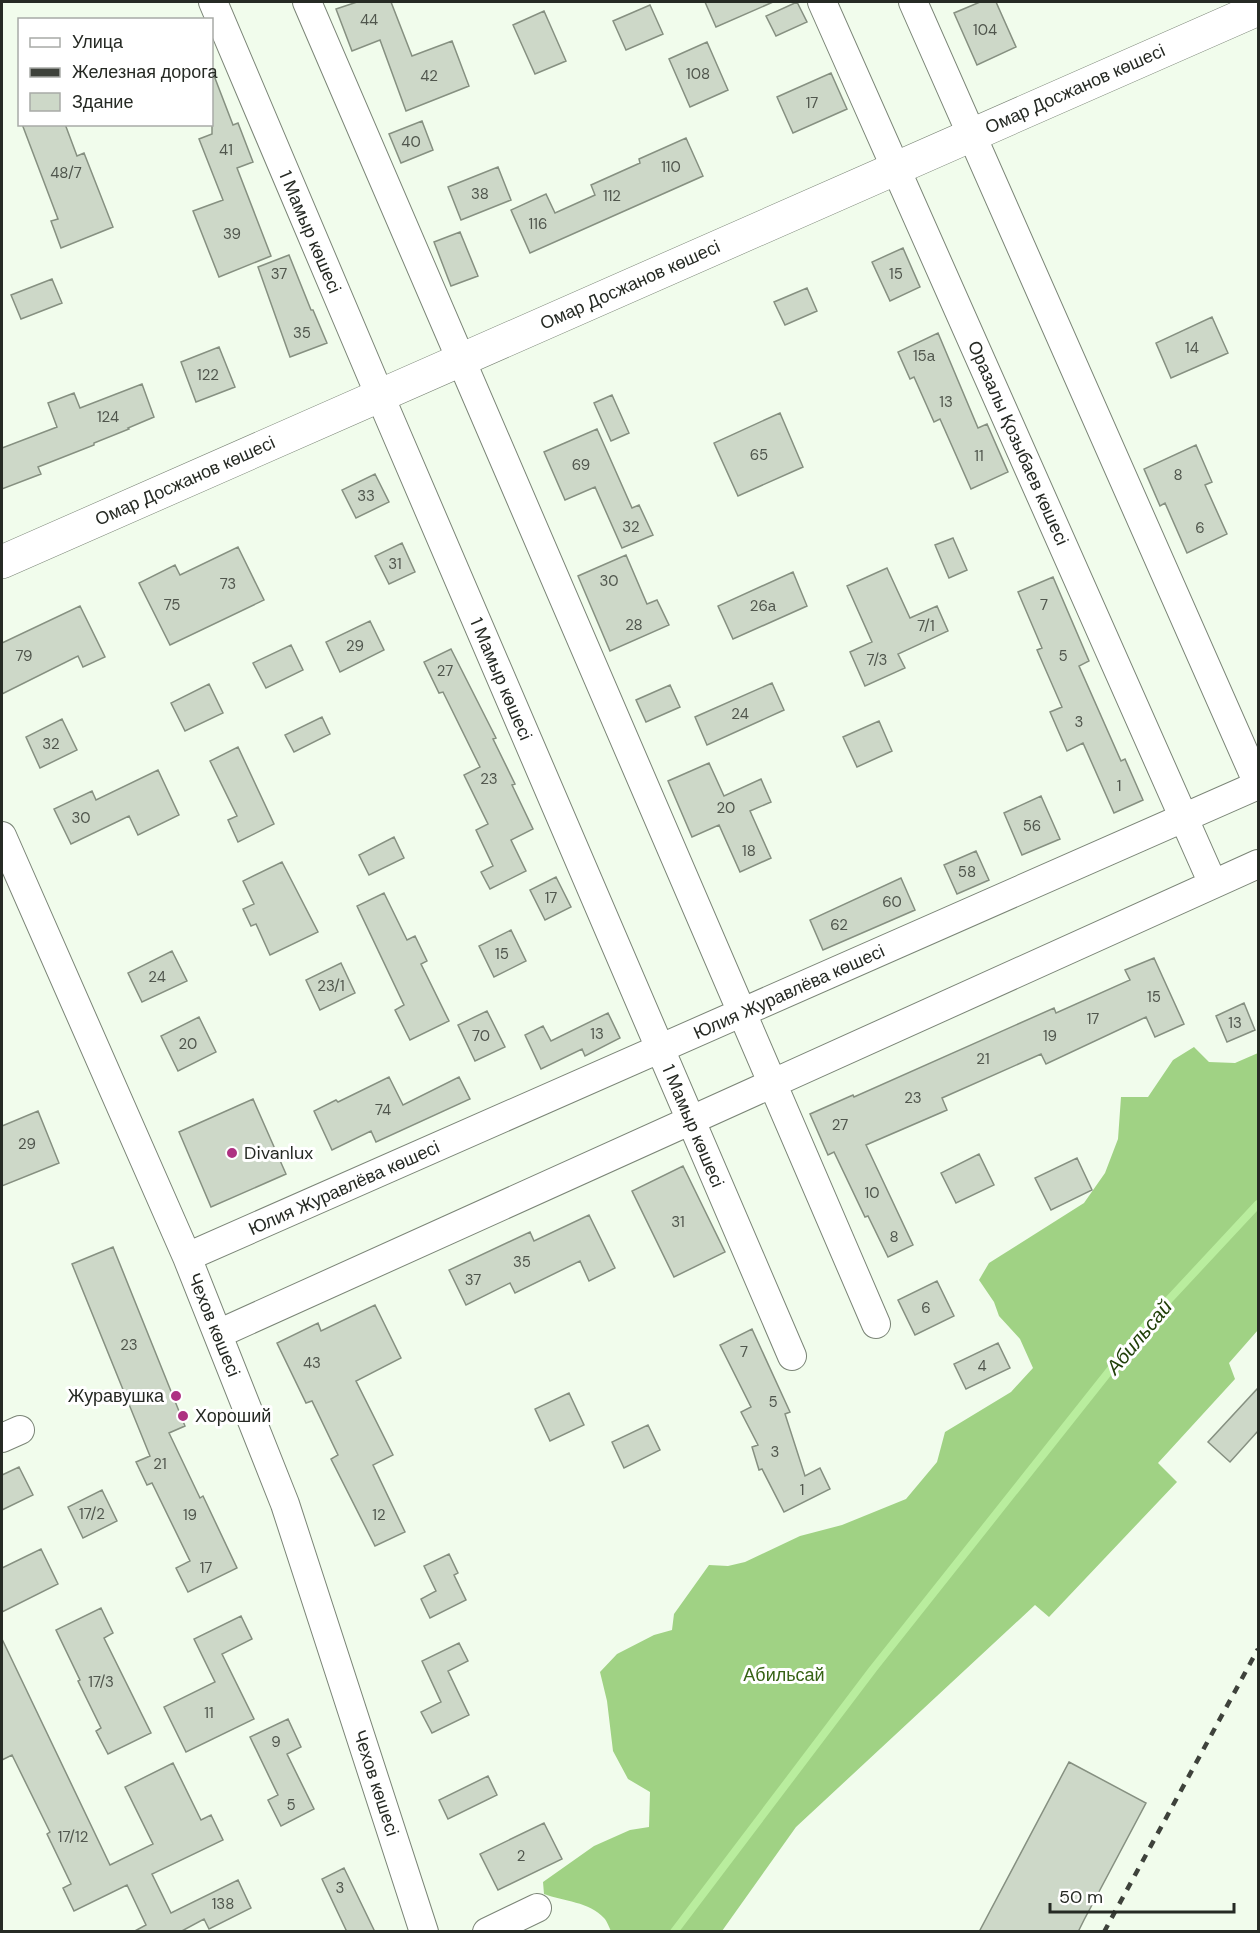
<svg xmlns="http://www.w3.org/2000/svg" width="1260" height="1933" font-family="'DM Sans',sans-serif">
	<rect width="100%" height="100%" fill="#f1fcec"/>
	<path fill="#a0d284" d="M1194 1047 1209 1062 1235 1063 1258 1053V1330L1229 1363 1235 1379 1158 1463 1177 1482 1049 1617 1035 1605 796 1827 722 1931H611C609 1927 607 1921 604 1918 590 1902 563 1901 544 1894L543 1882 594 1846 630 1830 649 1827 650 1792 628 1779 613 1751 607 1701 600 1672 617 1654 654 1635 672 1630 674 1614 709 1565 728 1566 745 1562 800 1536 842 1525 906 1499 937 1462 945 1432 1011 1392 1033 1368 1020 1339 999 1316 994 1302 979 1280 989 1263 1084 1203 1105 1173 1118 1139 1121 1097H1148L1173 1060Z"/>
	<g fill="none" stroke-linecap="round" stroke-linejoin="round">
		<path stroke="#b9ed9e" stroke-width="8" d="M674 1932 873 1669 1149 1321 1258 1204"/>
	</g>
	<path fill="#cdd8c8" stroke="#869081" stroke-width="1.5" d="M357 2H391L412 56 452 41 469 86 406 111 380 40 352 51 336 9Z
		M705 2H773L716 27Z
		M797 2 807 22 776 36 766 16Z
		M980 2H996L1016 47 977 65 954 13Z
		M650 5 663 34 626 50 613 21Z
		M544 11 566 61 535 74 513 25Z
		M707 42 728 90 690 107 669 59Z
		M213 73 233 125 238 123 253 162 237 168 271 256 219 277 193 211 223 200 199 139 212 134V74Z
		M831 73 847 109 793 133 777 97Z
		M422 121 433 150 401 163 389 134Z
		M22 124H65L77 156 84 153 113 227 61 248 51 221 58 219Z
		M686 138 703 176 530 253 511 210 546 194 555 213 595 195 591 185 640 163 639 159Z
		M498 167 511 200 461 220 448 187Z
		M460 232 478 276 451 286 434 242Z
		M903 248 920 287 890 301 872 262Z
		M289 255 311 310H313L327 343 290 357 258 267Z
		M52 279 62 303 21 319 11 295Z
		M807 288 817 311 785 325 774 302Z
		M1212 317 1228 353 1171 378 1156 343Z
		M938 333 978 428 987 424 1008 472 971 489 940 419 934 422 914 377 910 379 898 352Z
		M219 347 235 387 196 402 181 362Z
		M142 384 154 417 128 428 129 429 94 443V445L38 467 41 474 2 489V448L57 427 48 403 74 393 80 408Z
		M612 395 629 433 611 441 594 403Z
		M780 413 803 467 738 496 714 443Z
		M597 429 632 508 639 505 653 535 622 548 595 487 565 500 544 452Z
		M1196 445 1212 482 1205 485 1227 534 1187 553 1165 503 1160 506 1144 469Z
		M375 474 389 502 356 518 342 490Z
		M953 538 967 570 949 578 935 545Z
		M402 543 415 572 389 584 375 556Z
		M238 547 264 600 170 645 139 583 175 565 180 575Z
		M626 555 647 604 657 600 669 625 610 651 578 576Z
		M887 568 910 618 937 606 948 631 898 654 905 668 865 686 850 652 872 642 847 586Z
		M793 572 807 606 733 639 718 606Z
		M1053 577 1089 661 1079 666 1121 761 1125 759 1143 800 1114 813 1083 743 1067 751 1050 712 1062 707 1037 650 1042 648 1018 592Z
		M80 606 105 657 83 667 78 656 2 694V643Z
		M370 621 384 650 340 672 326 642Z
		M291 645 303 670 266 688 253 663Z
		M451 649 496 738 493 739 515 784 512 785 533 829 511 840 526 871 490 889 481 872 493 866 476 830 488 824 464 775 480 767 443 692 439 693 424 662Z
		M772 683 784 710 707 745 695 717Z
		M209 684 223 713 185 731 171 703Z
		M670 685 680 707 646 722 636 700Z
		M322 717 330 734 294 752 285 735Z
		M62 719 77 750 40 768 26 737Z
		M879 721 892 751 857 767 843 737Z
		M238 747 274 824 238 842 228 820 237 816 210 761Z
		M709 763 724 796 761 779 771 802 750 811 771 858 740 872 719 825 692 837 668 781Z
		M158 770 179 815 138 835 129 816 71 844 54 809 92 791 96 800Z
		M1041 796 1060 839 1022 855 1004 813Z
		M394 837 404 858 369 875 359 855Z
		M976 851 989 880 957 894 944 865Z
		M282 862 318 932 270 955 256 924 251 926 243 909 254 904 243 881Z
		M556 877 571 907 545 920 530 890Z
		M901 878 915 910 823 950 810 920Z
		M384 893 407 940 415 936 427 961 421 964 449 1021 410 1040 395 1010 404 1005 357 906Z
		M511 930 526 961 494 977 479 946Z
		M172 951 187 981 142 1002 128 973Z
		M1154 958 1184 1024 1155 1037 1146 1017 1046 1064 1041 1054 942 1098 947 1110 866 1145 913 1245 888 1257 868 1216 865 1217 834 1152 828 1155 810 1114 853 1095 854 1097 1054 1008 1056 1013 1130 980 1125 970Z
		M341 963 355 993 320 1010 306 980Z
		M1244 1003 1255 1030 1227 1042 1216 1016Z
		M487 1011 505 1047 475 1061 458 1025Z
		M608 1013 620 1038 585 1056 582 1049 541 1069 525 1035 543 1026 551 1041Z
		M199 1017 216 1052 178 1071 161 1036Z
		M389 1077 403 1105 459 1077 470 1099 376 1142 371 1131 332 1150 314 1111 336 1100 338 1102Z
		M253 1099 286 1174 211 1207 179 1132Z
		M38 1111 59 1163 2 1186V1126Z
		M979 1154 994 1185 956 1203 941 1173Z
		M1077 1158 1092 1190 1051 1210 1035 1178Z
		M683 1166 725 1252 674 1277 632 1191Z
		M589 1215 615 1268 589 1281 580 1261 515 1293 510 1283 466 1305 449 1270 530 1232 534 1241Z
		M113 1247 185 1426 169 1433 200 1498 203 1496 237 1568 188 1592 176 1568 190 1561 152 1483 147 1485 136 1462 150 1456 72 1264Z
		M937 1281 954 1316 915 1335 898 1300Z
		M375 1305 401 1358 356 1381 393 1455 373 1465 405 1532 375 1546 331 1459 338 1455 312 1401 306 1403 277 1343 318 1323 321 1331Z
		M752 1329 790 1412 785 1414 805 1476 820 1468 830 1489 784 1512 762 1469 759 1470 752 1447 758 1445 741 1412 751 1407 720 1345Z
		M998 1343 1010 1368 966 1389 954 1364Z
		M1258 1388V1431L1230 1462 1208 1442Z
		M569 1393 584 1425 550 1441 535 1409Z
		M648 1425 660 1450 624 1468 612 1442Z
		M19 1467 33 1495 2 1510V1475Z
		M102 1490 117 1521 83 1538 68 1507Z
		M41 1549 58 1584 2 1612V1568Z
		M449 1554 458 1573 454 1575 466 1600 430 1618 421 1599 436 1591 424 1566Z
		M101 1608 113 1633 104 1638 151 1733 108 1754 96 1731 101 1728 78 1681 80 1680 56 1630Z
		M241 1616 252 1639 222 1654 254 1719 186 1752 164 1707 215 1682 194 1639Z
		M2 1639 110 1865 153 1844 125 1787 173 1763 201 1820 211 1815 223 1840 152 1874 171 1913 238 1880 251 1908 209 1929 204 1919 180 1932H133L146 1925 127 1885 74 1911 63 1888 71 1884 47 1834 50 1832 12 1755 2 1760Z
		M459 1643 468 1661 448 1671 469 1715 432 1733 421 1712 441 1702 422 1661Z
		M288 1719 301 1747 287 1754 314 1809 281 1826 268 1800 278 1795 250 1737Z
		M1069 1762 1146 1803 1084 1920 1078 1932H979Z
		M488 1776 497 1795 448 1819 439 1800Z
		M544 1823 562 1859 498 1890 480 1854Z
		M344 1868 375 1932H347L322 1879Z"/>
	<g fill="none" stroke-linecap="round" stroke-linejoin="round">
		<g stroke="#7b8577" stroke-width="30">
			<path id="street" d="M213 2 380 396 792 1356
				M307 2 876 1324
				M822 2 1213 884
				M913 2 1258 784
				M2 836 187 1257 285 1504 424 1932
				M187 1257 1258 785
				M218 1334 1258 864
				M2 1438 20 1430
				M487 1932 537 1908"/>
		</g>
		<g stroke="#7b8577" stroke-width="34">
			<path id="secondary" d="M2 562 1258 9"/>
		</g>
		<use href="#street" stroke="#fff" stroke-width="28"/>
		<use href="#secondary" stroke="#fff" stroke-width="33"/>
		<path stroke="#3e423b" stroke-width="4.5" stroke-dasharray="8 8" stroke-linecap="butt" d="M1104 1932 1258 1649"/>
	</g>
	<g fill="#ae3182" stroke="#fff" stroke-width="2">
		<circle cx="232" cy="1153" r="6"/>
		<circle cx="176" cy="1396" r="6"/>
		<circle cx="183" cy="1416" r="6"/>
	</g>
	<g text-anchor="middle" stroke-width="6" stroke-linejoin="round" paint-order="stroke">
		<g font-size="15" fill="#50564d">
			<text x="369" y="25">44</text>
			<text x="985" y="35">104</text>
			<text x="698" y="79">108</text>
			<text x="429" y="81">42</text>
			<text x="812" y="108">17</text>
			<text x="411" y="147">40</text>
			<text x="226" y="155">41</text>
			<text x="671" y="172">110</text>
			<text x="66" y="178">48/7</text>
			<text x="480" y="199">38</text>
			<text x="612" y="201">112</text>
			<text x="538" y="229">116</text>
			<text x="232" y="239">39</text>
			<text x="279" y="279">37</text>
			<text x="896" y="279">15</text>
			<text x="302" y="338">35</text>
			<text x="1192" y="353">14</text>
			<text x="924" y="361">15а</text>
			<text x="208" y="380">122</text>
			<text x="946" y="407">13</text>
			<text x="108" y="422">124</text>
			<text x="759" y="460">65</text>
			<text x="979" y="461">11</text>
			<text x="581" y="470">69</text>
			<text x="1178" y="480">8</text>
			<text x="366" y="501">33</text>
			<text x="631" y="532">32</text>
			<text x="1200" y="533">6</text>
			<text x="395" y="569">31</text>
			<text x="609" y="586">30</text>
			<text x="228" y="589">73</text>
			<text x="172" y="610">75</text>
			<text x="1044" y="610">7</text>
			<text x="763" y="611">26а</text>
			<text x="634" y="630">28</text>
			<text x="926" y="631">7/1</text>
			<text x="355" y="651">29</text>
			<text x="24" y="661">79</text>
			<text x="1063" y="661">5</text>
			<text x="877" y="665">7/3</text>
			<text x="445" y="676">27</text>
			<text x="740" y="719">24</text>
			<text x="1079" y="727">3</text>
			<text x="51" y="749">32</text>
			<text x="489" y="784">23</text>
			<text x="1119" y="791">1</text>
			<text x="726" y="813">20</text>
			<text x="81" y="823">30</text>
			<text x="1032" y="831">56</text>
			<text x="749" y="856">18</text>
			<text x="967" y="877">58</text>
			<text x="551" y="903">17</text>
			<text x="892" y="907">60</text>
			<text x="839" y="930">62</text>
			<text x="502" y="959">15</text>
			<text x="157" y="982">24</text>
			<text x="331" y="991">23/1</text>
			<text x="1154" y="1002">15</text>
			<text x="1093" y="1024">17</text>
			<text x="1235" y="1028">13</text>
			<text x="597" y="1039">13</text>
			<text x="481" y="1041">70</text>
			<text x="1050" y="1041">19</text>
			<text x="188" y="1049">20</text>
			<text x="983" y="1064">21</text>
			<text x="913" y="1103">23</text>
			<text x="383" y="1115">74</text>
			<text x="840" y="1130">27</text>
			<text x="27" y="1149">29</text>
			<text x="872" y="1198">10</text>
			<text x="678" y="1227">31</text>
			<text x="894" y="1242">8</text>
			<text x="522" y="1267">35</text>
			<text x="473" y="1285">37</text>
			<text x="926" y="1313">6</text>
			<text x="129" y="1350">23</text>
			<text x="744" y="1357">7</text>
			<text x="312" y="1368">43</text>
			<text x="982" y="1371">4</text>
			<text x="773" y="1407">5</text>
			<text x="775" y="1457">3</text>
			<text x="160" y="1469">21</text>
			<text x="802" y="1495">1</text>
			<text x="92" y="1519">17/2</text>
			<text x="190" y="1520">19</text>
			<text x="379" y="1520">12</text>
			<text x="206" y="1573">17</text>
			<text x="101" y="1687">17/3</text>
			<text x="209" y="1718">11</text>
			<text x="276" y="1747">9</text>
			<text x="291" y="1810">5</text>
			<text x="73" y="1842">17/12</text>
			<text x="521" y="1861">2</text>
			<text x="340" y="1893">3</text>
			<text x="223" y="1909">138</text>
		</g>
		<g font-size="18" fill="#262a24" stroke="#fff">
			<text transform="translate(1075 89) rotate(-24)" y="6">Омар Досжанов көшесі</text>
			<text transform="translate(310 232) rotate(67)" y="6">1 Мамыр көшесі</text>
			<text transform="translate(630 285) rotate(-24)" y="6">Омар Досжанов көшесі</text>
			<text transform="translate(1018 443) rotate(66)" y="6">Оразалы Қозыбаев көшесі</text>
			<text transform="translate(185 481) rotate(-24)" y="6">Омар Досжанов көшесі</text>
			<text transform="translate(501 679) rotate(67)" y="6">1 Мамыр көшесі</text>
			<text transform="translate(789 992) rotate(-24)" y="6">Юлия Журавлёва көшесі</text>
			<text transform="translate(693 1126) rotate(67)" y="6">1 Мамыр көшесі</text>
			<text transform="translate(344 1188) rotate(-24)" y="6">Юлия Журавлёва көшесі</text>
			<text transform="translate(214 1325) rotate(68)" y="6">Чехов көшесі</text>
			<text transform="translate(376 1783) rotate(72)" y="6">Чехов көшесі</text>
		</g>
		<g font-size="18" fill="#262a24" stroke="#fff" text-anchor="start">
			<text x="244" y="1159">Divanlux</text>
			<text x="164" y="1402" text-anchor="end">Журавушка</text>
			<text x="195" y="1422">Хороший</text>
		</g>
		<g font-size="18" fill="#366315" stroke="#fff">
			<text x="784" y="1681">Абильсай</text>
		</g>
		<g font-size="20" font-style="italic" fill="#203f08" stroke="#fff">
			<text transform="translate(1139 1337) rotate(-50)" y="7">Абильсай</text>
		</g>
	</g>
	<rect width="1260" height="1933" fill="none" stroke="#262a24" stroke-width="6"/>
	<rect x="18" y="18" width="195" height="108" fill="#ffffff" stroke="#a8aaa7" stroke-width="1.5"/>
	<rect x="30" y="38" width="30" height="9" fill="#ffffff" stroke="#a8aaa7" stroke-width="1.5"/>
	<text x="72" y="48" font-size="18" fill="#262a24">Улица</text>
	<rect x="30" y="68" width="30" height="9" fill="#3e423b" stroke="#a8aaa7" stroke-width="1.5"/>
	<text x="72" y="78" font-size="18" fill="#262a24">Железная дорога</text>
	<rect x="30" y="93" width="30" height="18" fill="#cdd8c8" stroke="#a8aaa7" stroke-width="1.5"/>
	<text x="72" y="108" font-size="18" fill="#262a24">Здание</text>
	<path d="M1050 1903v9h184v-9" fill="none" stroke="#262a24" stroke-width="3"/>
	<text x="1059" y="1903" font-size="18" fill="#262a24" stroke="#ffffff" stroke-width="4.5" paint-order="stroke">50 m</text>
</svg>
